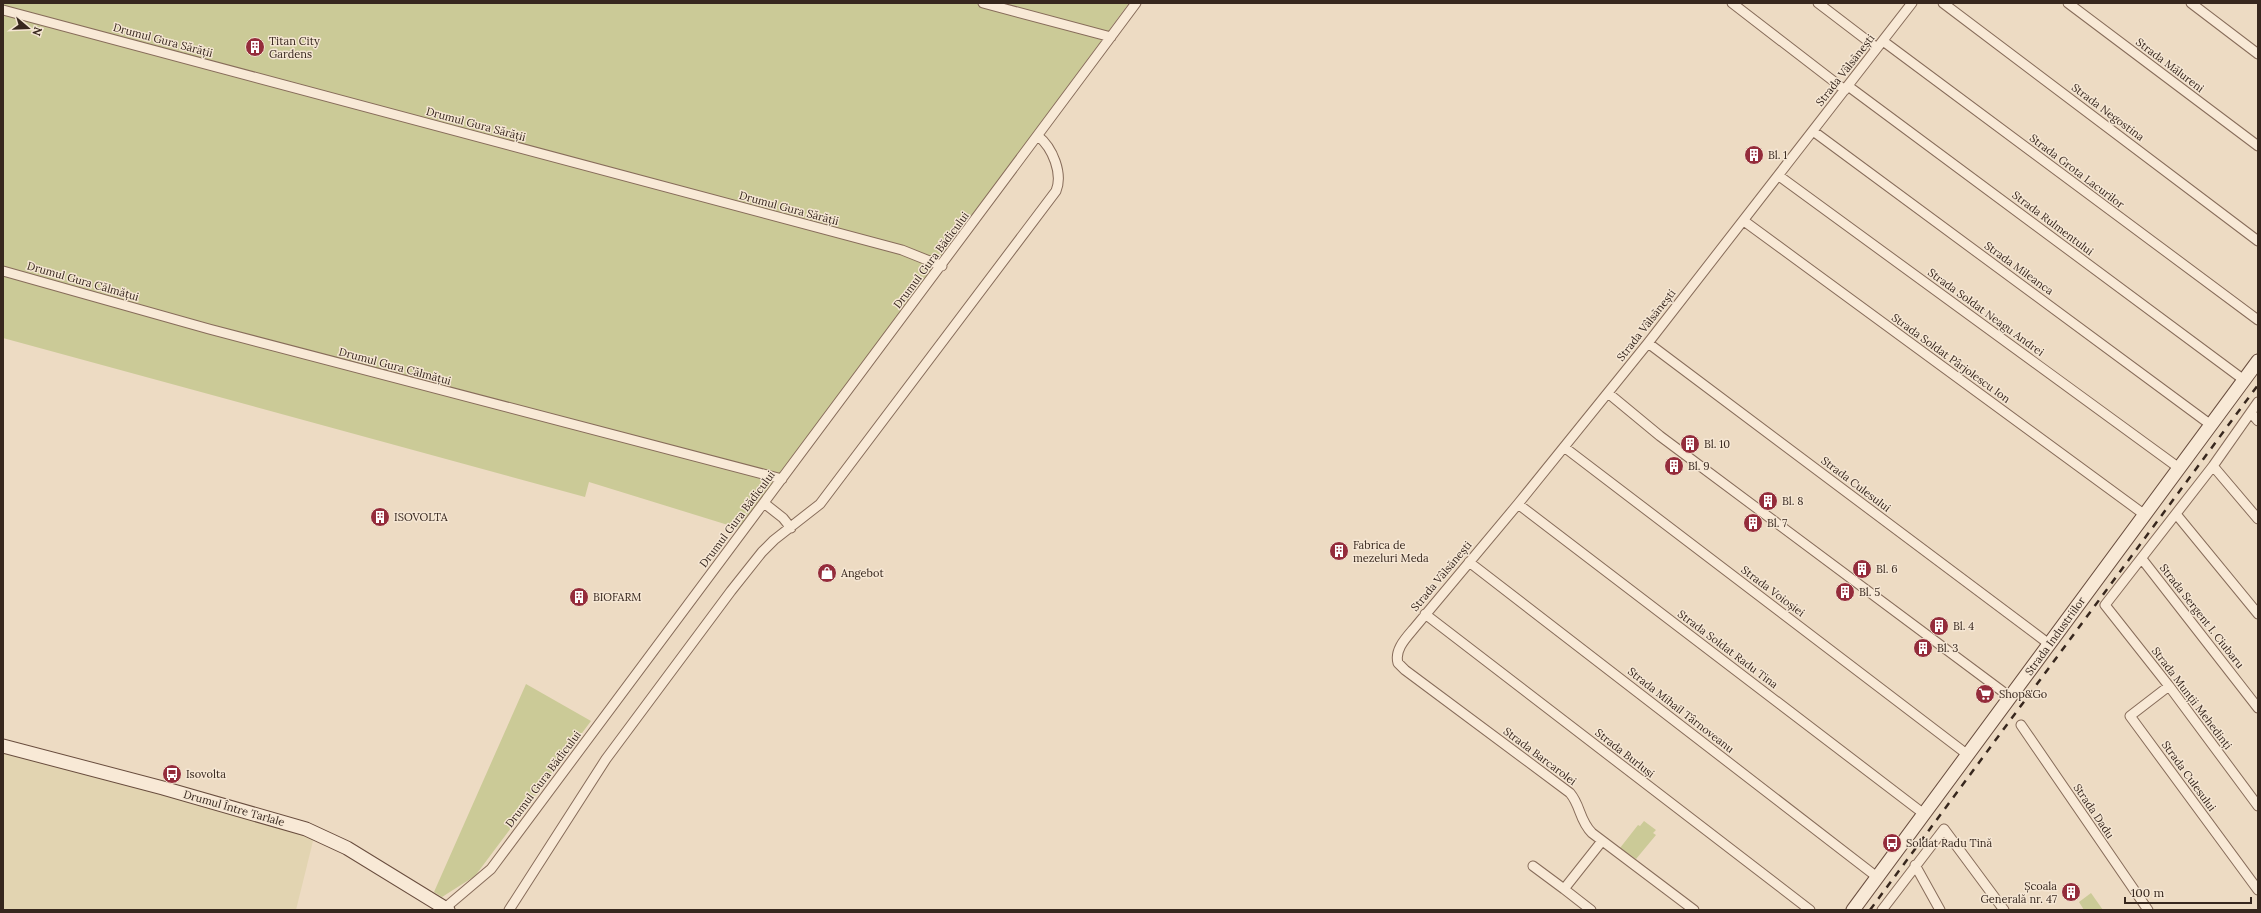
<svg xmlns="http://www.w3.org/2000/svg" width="2261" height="913" font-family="Lora,serif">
	<rect width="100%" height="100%" fill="#eddbc3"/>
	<path fill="#e2d4b1" d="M3 752 256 819 314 837 296 910H3Z"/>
	<path fill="#cbca97" d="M3 3H1129L741 529 589 482 585 497 3 338Z
		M526 684 591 721 475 876 442 897 434 892Z
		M1644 821 1656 830 1653 833 1656 835 1636 859 1620 848 1638 825 1640 826Z
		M2091 893 2103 910H2084L2079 902Z"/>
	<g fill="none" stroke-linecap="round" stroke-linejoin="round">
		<g stroke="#876c5a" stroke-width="11">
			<path id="street" d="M983 3 1111 37
				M1732 3 1845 90
				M1818 3 1877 48
				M1943 3 2258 241
				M2068 3 2258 146
				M2191 3 2258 54
				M3 10 902 250 942 266
				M1883 41 2258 320
				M1848 86 2244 380
				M1813 131 2211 425
				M1779 176 2179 468
				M1744 221 2145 515
				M3 271 209 329 782 479
				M1648 343 2049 644
				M1608 393 1660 436 2010 697
				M2258 402 2213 466 2105 605 2169 686 2258 806
				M2251 413 2258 421
				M1564 447 1968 755
				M2213 466 2258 519
				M764 503 783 518 791 528
				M1518 504 1924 814
				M2176 514 2258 614
				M2142 559 2258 708
				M1469 562 1877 877
				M1425 614 1810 910
				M2169 686 2130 716 2258 890
				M2021 725 2148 910
				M1915 865 1940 910
				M1533 866 1564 889
				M445 908 491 869 1136 3
				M509 910 606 759 731 591 762 552 774 540 820 504 1056 191C1063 174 1053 148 1038 136
				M1591 910 1564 889 1602 841
				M1694 910 1592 833C1579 820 1581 806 1570 793L1405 670 1398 663C1394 649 1407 637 1416 626L1518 504 1648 343 1912 3
				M1882 910 1944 829 2004 910"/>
		</g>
		<g stroke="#694d3e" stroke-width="15">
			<path id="secondary" d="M3 746 163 788 306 829 347 848 448 910
				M1853 910 2258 361"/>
		</g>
		<use href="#street" stroke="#f8e9d6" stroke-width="9"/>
		<use href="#secondary" stroke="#f8e9d6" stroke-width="13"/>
		<path stroke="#37271e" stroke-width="2.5" stroke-dasharray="7 7" stroke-linecap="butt" d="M1870 910 2258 385"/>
	</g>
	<defs>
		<g id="building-disc" transform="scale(1)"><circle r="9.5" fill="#942c3b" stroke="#f5e6d3"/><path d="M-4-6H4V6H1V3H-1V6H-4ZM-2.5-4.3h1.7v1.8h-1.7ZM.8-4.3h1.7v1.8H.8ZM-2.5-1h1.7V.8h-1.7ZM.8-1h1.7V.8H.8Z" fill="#fff"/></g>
		<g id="shop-disc" transform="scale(1)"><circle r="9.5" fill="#942c3b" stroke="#f5e6d3"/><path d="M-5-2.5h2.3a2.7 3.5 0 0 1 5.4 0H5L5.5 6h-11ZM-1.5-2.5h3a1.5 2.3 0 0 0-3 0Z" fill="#fff"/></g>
		<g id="supermarket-disc" transform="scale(1)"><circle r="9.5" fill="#942c3b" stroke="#f5e6d3"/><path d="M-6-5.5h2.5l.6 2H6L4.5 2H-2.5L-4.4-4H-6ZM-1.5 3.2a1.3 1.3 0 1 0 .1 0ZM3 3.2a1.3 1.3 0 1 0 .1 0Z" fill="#fff"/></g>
		<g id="bus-disc" transform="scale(1)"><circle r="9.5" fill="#942c3b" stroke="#f5e6d3"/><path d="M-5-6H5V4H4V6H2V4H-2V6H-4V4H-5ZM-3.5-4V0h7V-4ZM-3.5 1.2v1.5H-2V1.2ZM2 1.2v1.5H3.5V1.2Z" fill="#fff"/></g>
	</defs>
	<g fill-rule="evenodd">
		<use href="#building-disc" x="255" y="47"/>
		<use href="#building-disc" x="1754" y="155"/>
		<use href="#building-disc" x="1690" y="444"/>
		<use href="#building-disc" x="1674" y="466"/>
		<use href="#building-disc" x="1768" y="501"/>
		<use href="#building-disc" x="380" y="517"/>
		<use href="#building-disc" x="1753" y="523"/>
		<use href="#building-disc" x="1339" y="551"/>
		<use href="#building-disc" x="1862" y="569"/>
		<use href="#shop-disc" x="827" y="573"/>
		<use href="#building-disc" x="1845" y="592"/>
		<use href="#building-disc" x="579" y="597"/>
		<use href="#building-disc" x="1939" y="626"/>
		<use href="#building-disc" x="1923" y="648"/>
		<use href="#supermarket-disc" x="1985" y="694"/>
		<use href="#bus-disc" x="172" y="774"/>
		<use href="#bus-disc" x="1892" y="843"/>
		<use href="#building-disc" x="2071" y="892"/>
	</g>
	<g text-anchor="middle" stroke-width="3" stroke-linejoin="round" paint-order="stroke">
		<g font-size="11" fill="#37271e" stroke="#f5e6d3">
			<text transform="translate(163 40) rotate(15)" y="4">Drumul Gura Sărății</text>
			<text transform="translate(2170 65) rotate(37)" y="4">Strada Mălureni</text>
			<text transform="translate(1845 70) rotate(-52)" y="4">Strada Vâlsănești</text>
			<text transform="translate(2108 112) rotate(37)" y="4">Strada Negostina</text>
			<text transform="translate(476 124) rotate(15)" y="4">Drumul Gura Sărății</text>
			<text transform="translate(2077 171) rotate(37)" y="4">Strada Grota Lacurilor</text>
			<text transform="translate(789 208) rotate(15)" y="4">Drumul Gura Sărății</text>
			<text transform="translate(2053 223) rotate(37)" y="4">Strada Rulmentului</text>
			<text transform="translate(931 260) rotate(-53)" y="4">Drumul Gura Bădicului</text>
			<text transform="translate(2019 268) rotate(36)" y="4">Strada Mileanca</text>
			<text transform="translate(83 281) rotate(16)" y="4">Drumul Gura Călmățui</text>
			<text transform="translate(1986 312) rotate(36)" y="4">Strada Soldat Neagu Andrei</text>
			<text transform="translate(1646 325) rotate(-52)" y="4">Strada Vâlsănești</text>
			<text transform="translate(1951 358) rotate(36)" y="4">Strada Soldat Pârjolescu Ion</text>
			<text transform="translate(395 366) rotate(15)" y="4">Drumul Gura Călmățui</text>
			<text transform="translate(1856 484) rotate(37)" y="4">Strada Culesului</text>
			<text transform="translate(737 519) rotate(-53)" y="4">Drumul Gura Bădicului</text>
			<text transform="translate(1441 576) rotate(-50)" y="4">Strada Vâlsănești</text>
			<text transform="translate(1773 591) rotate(37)" y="4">Strada Voioșiei</text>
			<text transform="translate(2202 616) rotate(52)" y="4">Strada Sergent I. Ciubaru</text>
			<text transform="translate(2055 636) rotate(-54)" y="4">Strada Industriilor</text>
			<text transform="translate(1728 649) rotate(37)" y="4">Strada Soldat Radu Tina</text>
			<text transform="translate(2192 698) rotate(53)" y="4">Strada Munții Mehedinți</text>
			<text transform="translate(1681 710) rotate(38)" y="4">Strada Mihail Târnoveanu</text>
			<text transform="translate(1625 753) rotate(38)" y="4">Strada Burluși</text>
			<text transform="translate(1540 756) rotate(37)" y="4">Strada Barcarolei</text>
			<text transform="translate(2189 776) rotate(54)" y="4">Strada Culesului</text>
			<text transform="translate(543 779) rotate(-53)" y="4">Drumul Gura Bădicului</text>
			<text transform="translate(234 808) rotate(16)" y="4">Drumul Între Tarlale</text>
			<text transform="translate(2094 811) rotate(56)" y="4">Strada Dadu</text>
		</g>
		<g font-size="11" fill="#37271e" stroke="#f5e6d3" text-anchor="start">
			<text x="269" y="45">Titan City<tspan x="269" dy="13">Gardens</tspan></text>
			<text x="1768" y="159">Bl. 1</text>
			<text x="1704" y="448">Bl. 10</text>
			<text x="1688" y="470">Bl. 9</text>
			<text x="1782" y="505">Bl. 8</text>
			<text x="394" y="521">ISOVOLTA</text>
			<text x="1767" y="527">Bl. 7</text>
			<text x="1353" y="549">Fabrica de<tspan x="1353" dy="13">mezeluri Meda</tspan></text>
			<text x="1876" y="573">Bl. 6</text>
			<text x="841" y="577">Angebot</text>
			<text x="1859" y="596">Bl. 5</text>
			<text x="593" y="601">BIOFARM</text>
			<text x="1953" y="630">Bl. 4</text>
			<text x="1937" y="652">Bl. 3</text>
			<text x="1999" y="698">Shop&amp;Go</text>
			<text x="186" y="778">Isovolta</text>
			<text x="1906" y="847">Soldat Radu Tină</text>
			<text x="2057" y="890" text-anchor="end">Școala<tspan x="2057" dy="13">Generală nr. 47</tspan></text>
		</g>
	</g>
	<rect width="2261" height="913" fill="none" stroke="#37271e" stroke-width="8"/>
	<g transform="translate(28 28) rotate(109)" stroke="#f5e6d3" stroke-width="3" paint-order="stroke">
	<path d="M0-3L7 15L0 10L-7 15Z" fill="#37271e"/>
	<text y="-6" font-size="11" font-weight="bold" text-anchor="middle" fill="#37271e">N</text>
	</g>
	<path d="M2125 897v6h126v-6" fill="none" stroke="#37271e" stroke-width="2"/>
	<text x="2131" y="897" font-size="12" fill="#37271e" stroke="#f5e6d3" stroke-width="3" paint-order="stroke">100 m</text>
</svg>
